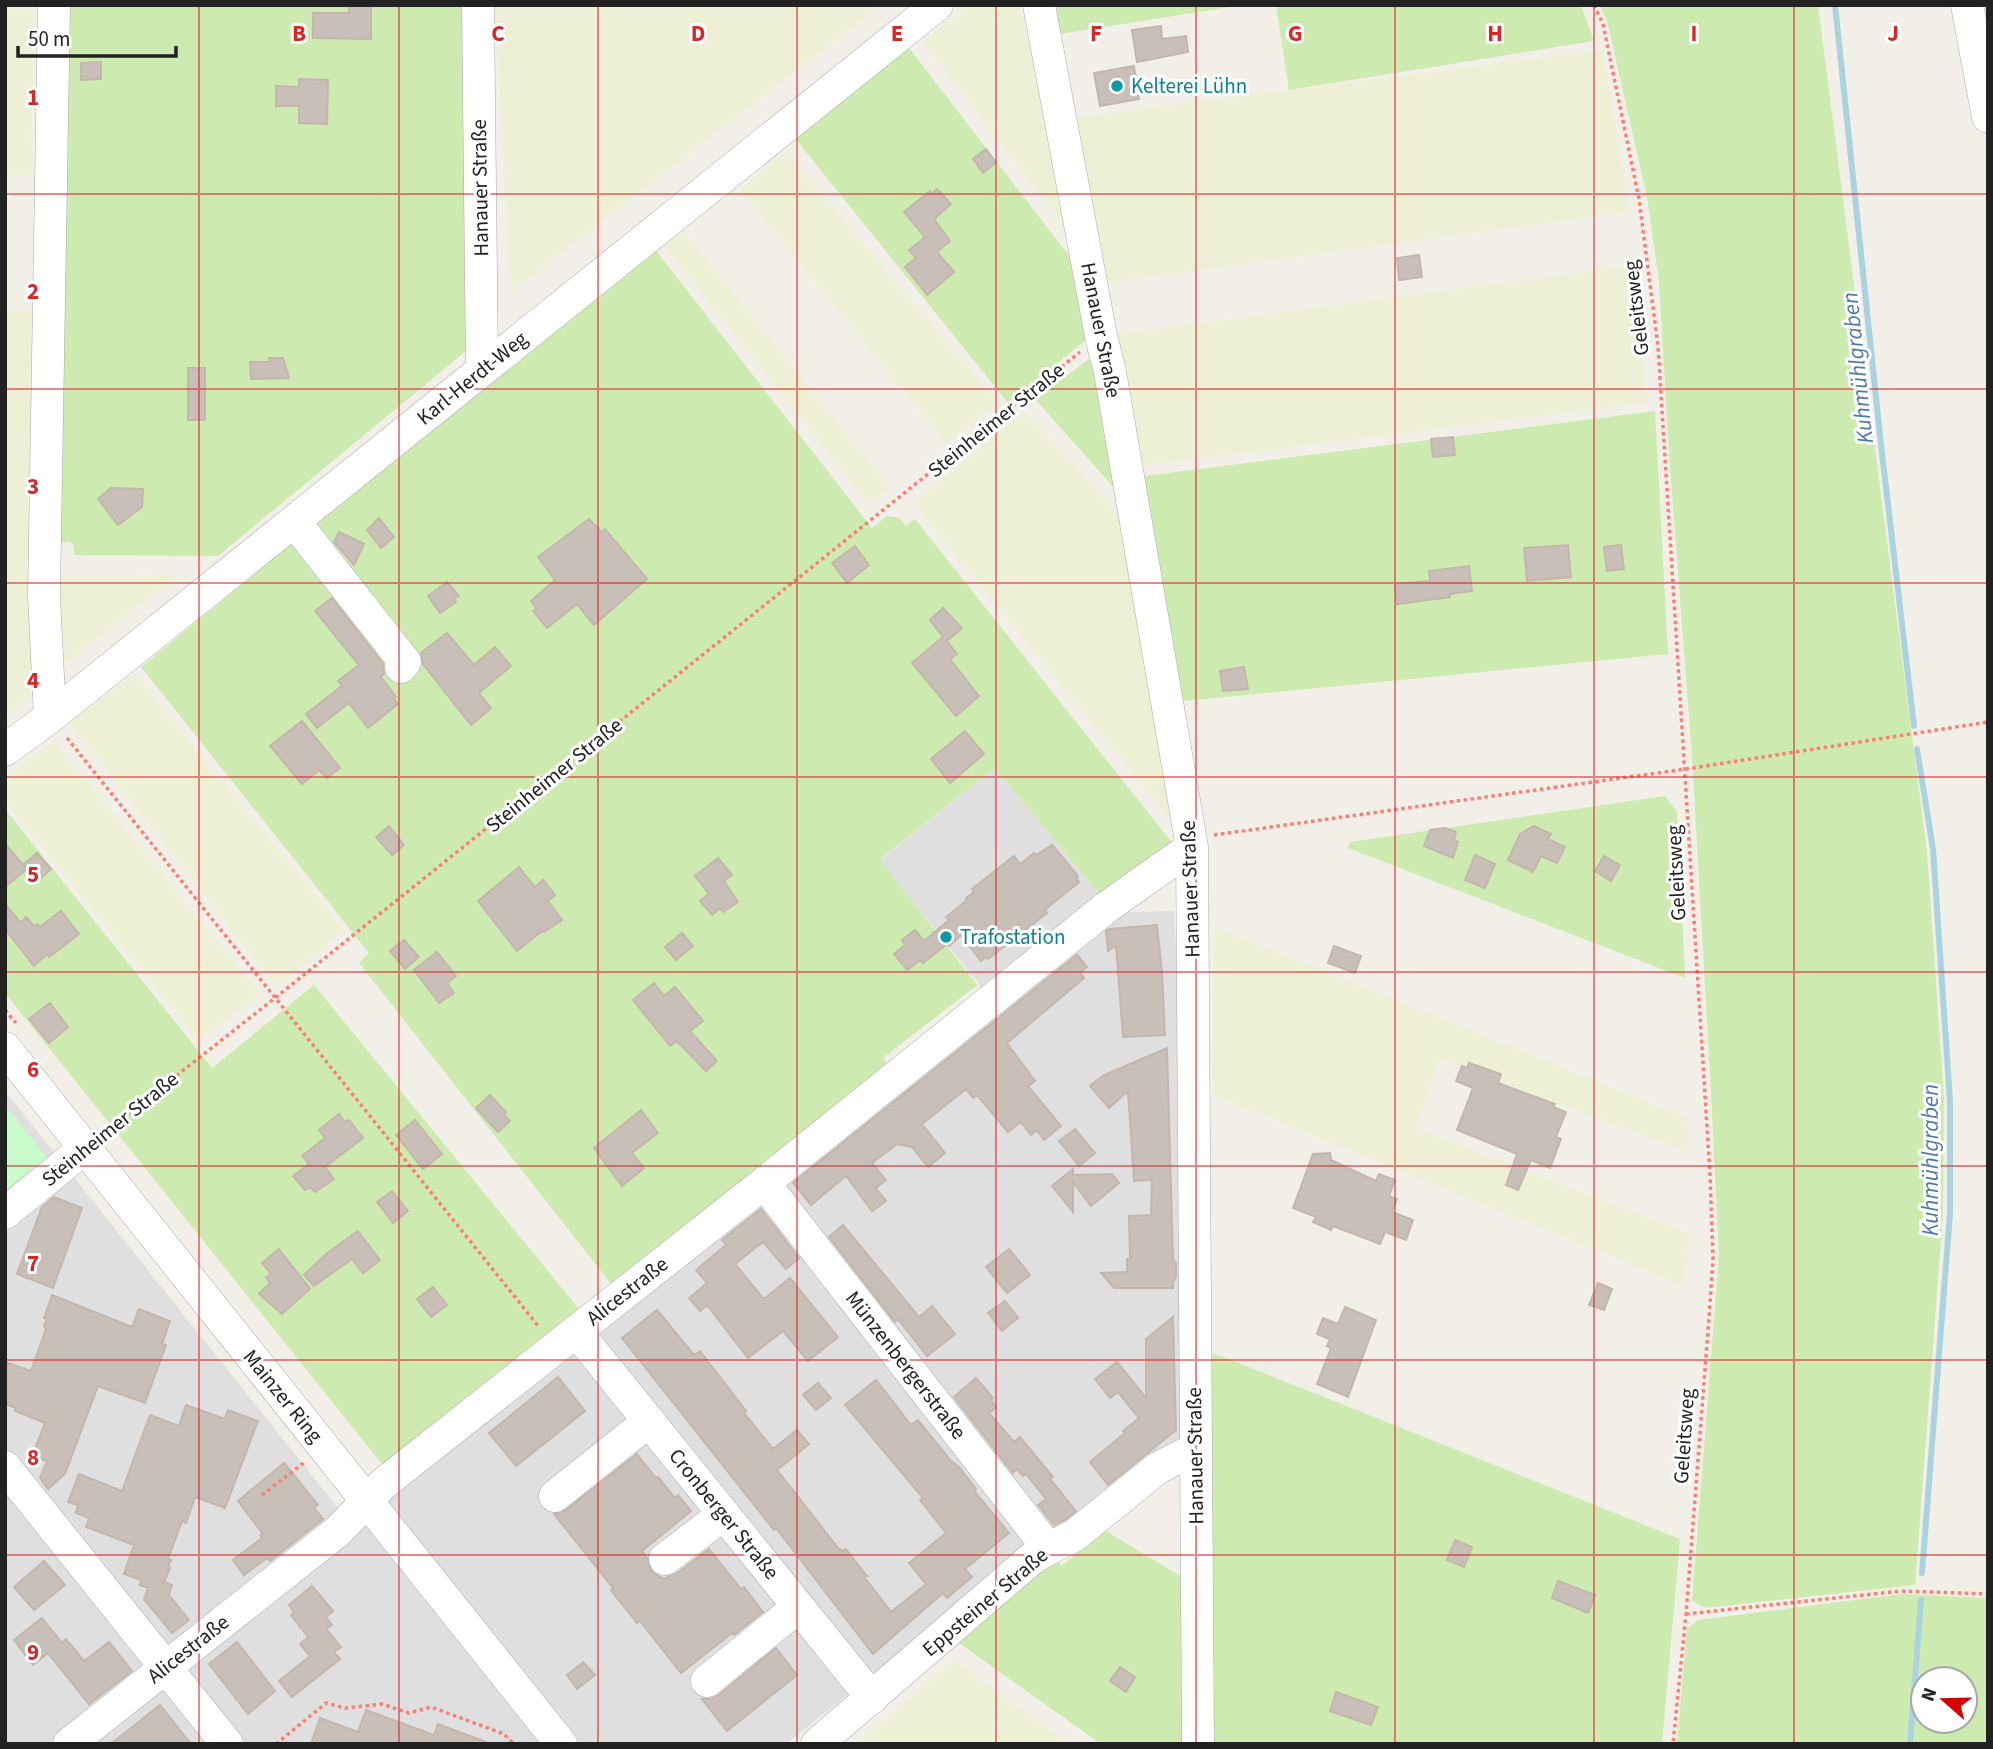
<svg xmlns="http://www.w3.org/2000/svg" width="1993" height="1749" font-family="'Source Sans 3',sans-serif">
	<rect width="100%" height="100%" fill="#f2efe9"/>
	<path fill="#e0dfdf" d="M995 768 1119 919 1128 912 1174 911 1185 1130 1191 1433 1069 1532 1048 1534 786 1744H5V1091L354 1528 996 1006 880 860Z"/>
	<path fill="#eef0d5" d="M495 5H881L511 292Z
		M968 5H1020L1069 232 922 42Z
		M5 8 34 9 31 175H5Z
		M1602 50 1630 212 1106 283 1076 117Z
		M785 151 998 402 946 444 740 190Z
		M683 230 890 487 869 505 665 247Z
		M1633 265 1647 403 1140 466 1117 334Z
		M5 312H45L39 690 5 717Z
		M1025 411 1118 514 1176 827 913 503Z
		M177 575 62 666 57 576Z
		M135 674 344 930 277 987 69 723Z
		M53 740 261 994 199 1041 5 802V779Z
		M1214 927 1688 1118 1686 1151 1440 1059 1416 1128 1691 1234 1682 1285 1213 1095Z
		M954 1660 1068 1744H857Z"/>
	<path fill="#cdebb0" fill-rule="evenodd" d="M61 5H470L472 346 218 556 74 555V546L70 542 53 543Z
		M1048 5H1243L1054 35Z
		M1276 5H1581L1594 41 1289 90Z
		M1600 5H1818L1927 852 1944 1098 1943 1213 1915 1585 1705 1608 1692 1601 1719 1256 1710 1074 1692 757 1669 453 1659 281 1647 197 1607 21Z
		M906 44 1083 274 1091 336 1008 403 794 137Z
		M654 248 872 528 887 516 900 518 906 526 915 519 1174 845 1103 899 995 768 880 859 977 985 883 1058 891 1070 615 1289 359 963 369 953 141 667Z
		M1093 356 1125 500 1035 399Z
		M1655 411 1668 654 1174 702 1137 477Z
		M1665 796 1677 811 1685 978 1348 848 1350 842Z
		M5 809 212 1068 314 985 584 1315 385 1468 5 993Z
		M1216 1354 1680 1539 1662 1744H1101L956 1641 1056 1561 1062 1565 1106 1531 1198 1587 1201 1355Z
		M1902 1594 1988 1598V1744H1677L1687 1628 1698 1620ZM1923 1679H1965V1721H1923Z"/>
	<path fill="#c8facc" d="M5 1105 49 1161 5 1195Z"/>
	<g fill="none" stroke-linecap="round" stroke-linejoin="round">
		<path stroke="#aad3df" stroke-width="6" d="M1835 5 1881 445 1914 726
			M1917 749 1933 849 1950 1101V1213L1922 1573
			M1910 1744 1921 1600"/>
	</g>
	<path fill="#c7bfb8" stroke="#c4b6ab" stroke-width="2" d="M349 5H371V39L313 38V13H349Z
		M1161 26 1162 39 1186 36 1188 52 1137 62 1132 30Z
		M101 62V79L81 80V63Z
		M1134 66 1139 99 1100 106 1094 73Z
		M299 79 328 80 327 124 299 123V106H276V86L299 87Z
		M986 149 996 162 983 173 973 159Z
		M937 189 951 204 934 219 950 241 937 252 954 272 927 295 905 267 916 258 909 250 925 237 904 212 930 191 931 194Z
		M1419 255 1422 277 1399 280 1397 258Z
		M269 358H283L289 378 251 379 250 362H269Z
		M188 368H205V420H188Z
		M1453 437 1455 455 1433 457 1431 439Z
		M111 488 143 489 142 507 118 525 98 499Z
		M379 518 394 537 381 548 367 530Z
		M589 519 601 532 605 529 647 579 594 625 577 604 547 628 533 611 537 608 531 601 555 580 538 557Z
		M339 532 364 544 354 565 334 542Z
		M1568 545 1571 577 1527 581 1524 548Z
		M1621 545 1624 569 1607 571 1604 547Z
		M855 546 869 565 847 583 832 563Z
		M1469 566 1472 591 1450 594V597L1397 604 1395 584 1430 581 1429 571Z
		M447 582 459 596 454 599 456 602 440 613 428 596Z
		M332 598 383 664 384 674 381 677 396 697 394 698 398 704 368 728 349 703 317 728 306 714 342 686 338 681 359 665 315 611Z
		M943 608 962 628 947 641 957 654 950 659 979 696 956 716 912 663 943 637 930 620Z
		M447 633 474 665 495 647 511 666 479 693 491 708 471 725 423 664 421 653Z
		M1244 667 1248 689 1223 691 1220 671Z
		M302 721 340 768 327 778 319 770 302 784 270 746Z
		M965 731 984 754 950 783 931 759Z
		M389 826 404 845 392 855 376 837Z
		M1534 826 1551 834 1548 839 1565 847 1557 863 1541 856 1533 872 1508 860 1520 834Z
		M1445 828 1456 832 1454 840 1458 842 1453 858 1424 846 1430 830Z
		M5 844 27 869 5 887Z
		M1052 845 1078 876 1076 878 1079 882 1047 908 1045 910 1047 913 988 959 986 957 981 961 961 935 949 946 947 944 923 963 920 960 907 970 894 954 905 945 902 940 915 930 924 941 949 920 946 917 967 900 966 898 974 892 972 889 1014 856 1020 864 1034 853 1036 855Z
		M37 853 51 869 38 881 24 864Z
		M1475 855 1495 864 1485 888 1465 880Z
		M1604 856 1620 865 1611 881 1595 871Z
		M718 858 732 875 724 881 738 902 723 912 720 908 712 915 700 901 709 894 695 876Z
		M519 867 535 887 543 880 555 895 548 901 562 920 544 932 542 931 517 951 478 901Z
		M5 904 21 923 26 917 34 926 37 924 40 927 61 911 79 934 49 957 47 954 34 966 5 929Z
		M1157 925 1162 972 1165 1035 1123 1037 1116 946 1108 951 1106 931 1109 929Z
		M682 933 693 946 676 960 665 947Z
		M404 940 419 957 405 969 390 951Z
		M1334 946 1361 956 1355 973 1328 963Z
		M437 952 456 976 447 983 454 993 439 1003 414 970Z
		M1077 955 1087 967 1080 972 1084 978 1007 1043 1035 1081 1028 1086 1061 1126 1044 1140 1037 1130 1031 1135 1021 1122 1008 1132 977 1095 973 1098 966 1089 922 1124 945 1153 928 1167 912 1147 897 1144 872 1163 886 1180 876 1188 886 1201 872 1211 846 1176 811 1205 793 1183Z
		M654 983 664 996 675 987 703 1021 690 1031 717 1061 706 1071 677 1041 670 1046 633 1000Z
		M50 1003 68 1027 49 1043 29 1019Z
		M1167 1048 1173 1259 1176 1263V1278L1173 1282V1288H1114L1101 1273 1127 1272V1259H1130L1129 1216 1151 1215 1152 1180 1134 1181 1128 1091 1109 1108 1090 1086 1104 1075Z
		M1469 1063 1501 1074 1498 1083 1555 1104 1553 1107 1566 1112 1556 1137 1561 1139 1550 1168 1531 1160 1518 1190 1506 1185 1517 1154 1457 1130 1473 1088 1456 1081 1462 1066 1467 1068Z
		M490 1095 506 1112 504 1115 510 1121 498 1132 476 1108Z
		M641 1110 658 1133 632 1153 644 1168 622 1186 594 1148Z
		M339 1114 345 1122 349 1120 363 1138 325 1167 334 1179 315 1192 310 1187 305 1190 293 1176 309 1164 302 1156 325 1138 319 1130Z
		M415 1120 442 1154 423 1169 396 1135Z
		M1075 1129 1095 1153 1079 1166 1059 1141Z
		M1330 1153 1331 1160 1376 1181 1379 1174 1395 1180 1389 1196 1397 1199 1392 1212 1413 1220 1406 1240 1385 1232 1380 1244 1333 1226 1331 1230 1313 1222 1316 1217 1293 1208 1313 1154Z
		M1073 1169V1175L1112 1174 1119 1183 1091 1206 1073 1182V1212L1052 1186Z
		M392 1191 408 1211 393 1223 377 1202Z
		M54 1197 82 1208 53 1288 17 1274 42 1207Z
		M761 1209 799 1258 786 1269 763 1242 735 1264 764 1299 790 1278 838 1337 808 1361 783 1331 748 1358 707 1305 700 1311 689 1298 707 1283 696 1270 726 1245 722 1240Z
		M843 1225 919 1317 932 1306 955 1334 927 1356 898 1319 895 1322 829 1237Z
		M358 1231 380 1260 363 1273 352 1259 314 1286 304 1275 326 1254Z
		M279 1249 310 1289 282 1314 259 1294 270 1283 266 1277 271 1274 262 1263Z
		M1009 1249 1030 1275 1007 1293 986 1267Z
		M1598 1283 1612 1289 1604 1310 1589 1305Z
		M433 1287 447 1305 431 1317 417 1299Z
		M52 1295 132 1327 139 1309 170 1321 162 1344 166 1345 145 1403 98 1386 65 1474 48 1489 40 1478 47 1461 32 1456 45 1423 15 1411 16 1408 5 1404V1362L31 1371 46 1329 44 1326 47 1319 44 1318Z
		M1005 1301 1018 1318 1002 1331 988 1313Z
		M1345 1307 1376 1320 1348 1397 1317 1384 1331 1348 1327 1346 1330 1339 1317 1334 1323 1318 1338 1324Z
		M657 1310 694 1355 700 1351 746 1411 744 1413 773 1449 797 1430 809 1444 777 1470 839 1549 843 1551 846 1549 867 1576 864 1577 868 1582 891 1612 926 1584 909 1563 946 1533 920 1500 923 1498 845 1405 876 1380 911 1425 918 1420 951 1461 958 1466 976 1489 974 1491 1009 1533 965 1569 972 1577 947 1598 943 1593 873 1654 776 1528 774 1530 622 1338Z
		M1173 1317 1176 1430 1108 1485 1090 1462 1125 1433 1123 1431 1139 1418 1118 1392 1110 1398 1095 1379 1117 1362 1146 1398V1339Z
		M558 1377 585 1411 516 1466 489 1433Z
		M976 1378 993 1398 991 1400 996 1407 989 1413 1014 1442 1020 1437 1053 1477 1050 1479 1076 1511 1065 1520 1054 1525 1038 1505 1046 1499 1026 1474 1023 1476 1017 1469 1013 1473 954 1397Z
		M818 1383 831 1398 816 1410 803 1395Z
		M186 1405 225 1419 228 1410 258 1421 225 1508 195 1497 186 1523 182 1521 168 1559 171 1560 168 1567 170 1568 164 1582 172 1585 169 1595 189 1620 172 1633 144 1599 148 1588 140 1585 141 1580 124 1574 134 1545 86 1527 89 1518 76 1513 78 1505 68 1502 79 1474 122 1491 150 1415 179 1426Z
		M637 1454 656 1478 658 1477 675 1498 678 1495 691 1511 642 1551 647 1558 651 1571 664 1579 676 1574 709 1549 741 1589 744 1587 763 1612 734 1635 732 1633 681 1673 640 1621 637 1623 611 1590 613 1588 554 1514 566 1510Z
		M284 1463 318 1505 314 1508 323 1519 270 1561 267 1558 244 1575 233 1560 262 1538 260 1535 263 1534 238 1501Z
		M1455 1540 1472 1547 1464 1567 1447 1560Z
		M44 1561 65 1585 34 1610 14 1587Z
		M1558 1581 1595 1595 1588 1613 1552 1598Z
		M312 1586 333 1611 326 1617 332 1625 326 1629 341 1647 334 1652 340 1659 292 1697 279 1681 310 1656 300 1644 308 1637 291 1615 294 1612 289 1605Z
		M42 1618 62 1643 66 1639 84 1661 109 1642 132 1671 89 1704 48 1653 33 1665 14 1640Z
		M237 1642 275 1691 248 1714 209 1664Z
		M776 1648 797 1675 727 1731 702 1699H711L719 1695Z
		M583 1662 595 1675 577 1689 567 1675Z
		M1120 1667 1135 1677 1126 1692 1110 1681Z
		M1336 1692 1378 1707 1371 1725 1330 1711Z
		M160 1705 191 1744H111Z
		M366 1710 434 1735 438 1724 486 1742V1744H311L320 1718 358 1732Z"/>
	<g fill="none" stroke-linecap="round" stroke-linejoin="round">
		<g stroke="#a9a9a9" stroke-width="33">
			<path id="minor" d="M478 5 482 370
				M1039 5 1101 336 1110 372 1192 847 1198 1744
				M1967 5 1988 117
				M294 521 405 662 401 667
				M50 717 44 596 54 5
				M5 750 50 717 937 5
				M5 1048 561 1744
				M764 1183 1048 1548
				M5 1213 85 1148
				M576 1331 872 1698
				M5 1467 227 1744
				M555 1496 649 1421
				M665 1559 724 1514
				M707 1681 798 1607
				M69 1744 338 1531 383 1484 764 1183 1107 907 1192 847
				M817 1744 1035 1556 1075 1535 1158 1468 1195 1449"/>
		</g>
		<path stroke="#fa8072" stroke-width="3.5" stroke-dasharray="3.5 3.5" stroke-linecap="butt" d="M1594 5 1603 24 1639 199 1658 346 1710 1175 1713 1259 1709 1318 1686 1614 1673 1744
			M67 738 539 1327
			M1214 835 1686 769 1988 722
			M5 1010 16 1023
			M105 1132 275 998 1080 352
			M262 1495 305 1462
			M1686 1614 1901 1591 1988 1594
			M276 1744 326 1703 345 1708 382 1704 409 1713 431 1707 504 1734 514 1744"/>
		<use href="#minor" stroke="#fff" stroke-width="32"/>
	</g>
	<path fill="none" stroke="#d62828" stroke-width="2" stroke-opacity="0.55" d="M199 5V1744M399 5V1744M598 5V1744M797 5V1744M996 5V1744M1196 5V1744M1395 5V1744M1594 5V1744M1794 5V1744M5 194H1988M5 389H1988M5 583H1988M5 777H1988M5 972H1988M5 1166H1988M5 1360H1988M5 1555H1988"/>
	<g fill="#0f9aa8" stroke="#fff" stroke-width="2.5">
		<circle cx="1117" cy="86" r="7"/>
		<circle cx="946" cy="937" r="7"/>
	</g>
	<g text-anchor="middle" stroke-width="6" stroke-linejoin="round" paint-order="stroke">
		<g font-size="21" fill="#0d838f" stroke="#fff" text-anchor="start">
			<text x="1131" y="93">Kelterei Lühn</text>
			<text x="960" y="944">Trafostation</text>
		</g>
		<g font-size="21" fill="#222" stroke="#fff">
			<text transform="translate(480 188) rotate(-91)" y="7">Hanauer Straße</text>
			<text transform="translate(1636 308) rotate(-97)" y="7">Geleitsweg</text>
			<text transform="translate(1101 330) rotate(79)" y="7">Hanauer Straße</text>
			<text transform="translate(472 378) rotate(-39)" y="7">Karl-Herdt-Weg</text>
			<text transform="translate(996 420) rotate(-39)" y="7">Steinheimer Straße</text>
			<text transform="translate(554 775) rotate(-39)" y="7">Steinheimer Straße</text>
			<text transform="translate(1676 873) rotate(-93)" y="7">Geleitsweg</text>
			<text transform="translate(1190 889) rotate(-92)" y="7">Hanauer Straße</text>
			<text transform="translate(110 1129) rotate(-39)" y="7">Steinheimer Straße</text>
			<text transform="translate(627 1291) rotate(-38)" y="7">Alicestraße</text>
			<text transform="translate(906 1365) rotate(52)" y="7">Münzenbergerstraße</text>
			<text transform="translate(283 1396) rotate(51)" y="7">Mainzer Ring</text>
			<text transform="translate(1684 1436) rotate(-86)" y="7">Geleitsweg</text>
			<text transform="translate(1195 1456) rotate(-91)" y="7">Hanauer Straße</text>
			<text transform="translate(724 1514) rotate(51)" y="7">Cronberger Straße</text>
			<text transform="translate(985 1602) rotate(-40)" y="7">Eppsteiner Straße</text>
			<text transform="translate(188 1649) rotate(-38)" y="7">Alicestraße</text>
		</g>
		<g font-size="23" font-style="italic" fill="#4a7aab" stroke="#fff">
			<text transform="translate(1857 368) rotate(-96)" y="8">Kuhmühlgraben</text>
			<text transform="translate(1930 1160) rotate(-90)" y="8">Kuhmühlgraben</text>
		</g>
	</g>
	<g font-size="23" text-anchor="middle" font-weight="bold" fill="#d62828" stroke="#fff" stroke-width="6" stroke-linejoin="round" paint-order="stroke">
		<text x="299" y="41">B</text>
		<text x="498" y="41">C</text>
		<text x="698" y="41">D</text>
		<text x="897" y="41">E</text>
		<text x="1096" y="41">F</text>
		<text x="1295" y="41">G</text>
		<text x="1495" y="41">H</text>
		<text x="1694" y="41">I</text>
		<text x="1893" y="41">J</text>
		<text x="33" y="105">1</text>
		<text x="33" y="299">2</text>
		<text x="33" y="494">3</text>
		<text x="33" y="688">4</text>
		<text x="33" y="882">5</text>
		<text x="33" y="1077">6</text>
		<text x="33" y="1271">7</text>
		<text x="33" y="1465">8</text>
		<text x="33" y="1660">9</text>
	</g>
	<rect width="1993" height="1749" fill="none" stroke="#222222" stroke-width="14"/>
	<g transform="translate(1944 1700) rotate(290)"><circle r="33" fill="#ffffff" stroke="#a7a7a7" stroke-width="2"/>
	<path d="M0-5L12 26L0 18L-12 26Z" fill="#d40000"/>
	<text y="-10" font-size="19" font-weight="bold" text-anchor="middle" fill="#222222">N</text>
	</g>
	<path d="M18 46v10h158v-10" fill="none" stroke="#222222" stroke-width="3.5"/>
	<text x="28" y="46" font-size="21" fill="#222222" stroke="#ffffff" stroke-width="5" paint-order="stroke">50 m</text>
</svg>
